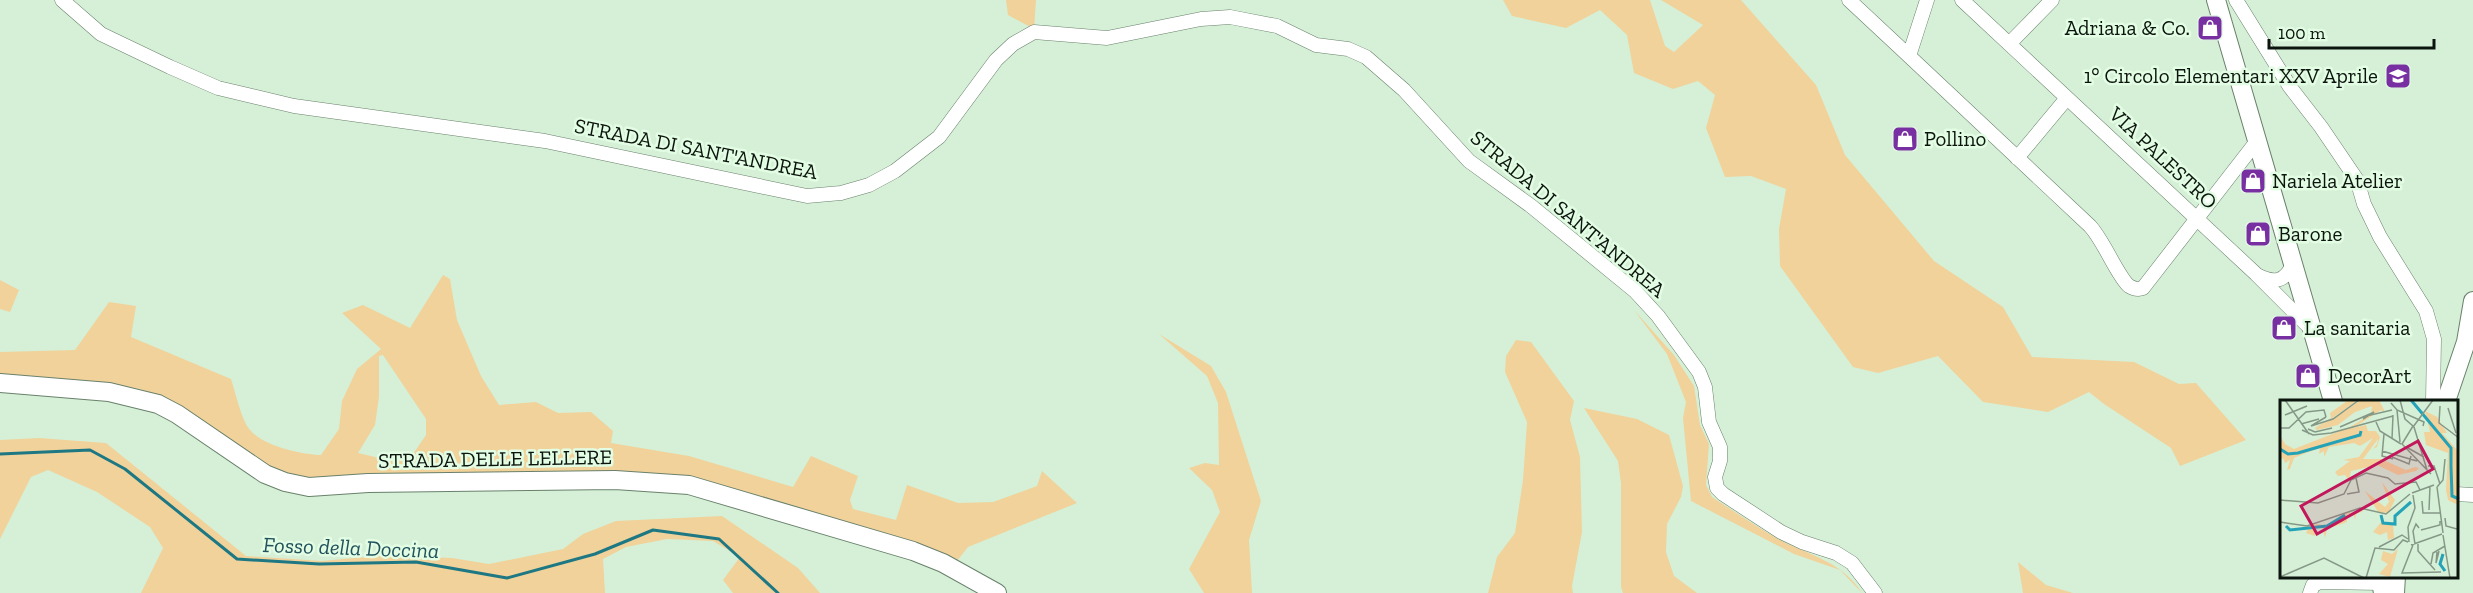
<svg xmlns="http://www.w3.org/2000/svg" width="2473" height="593" font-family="'Zilla Slab',serif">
	<rect width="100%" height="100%" fill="#d5f0d7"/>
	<path fill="#f1d29a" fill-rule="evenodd" d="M1006 0H1036L1034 29 1008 15Z
		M1503 0H1650L1665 46 1674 52 1703 25 1661 0H1741L1816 85 1845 155 1934 261 2003 307 2032 357 2134 362 2179 384 2196 383 2246 440 2180 466 2171 448 2104 404 2089 392 2048 412 1983 402 1938 356 1878 373 1853 367 1780 266 1779 229 1786 189 1751 176 1725 177 1706 128 1715 95 1698 81 1673 89 1634 73 1627 35 1600 10 1566 28 1512 16Z
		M443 275 450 279 457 320 481 376 499 405 536 402 558 413 591 412 613 431 611 443 689 456 793 487 811 456 858 476 850 500 853 509 896 520 907 485 958 503 993 502 1037 486 1042 471 1077 503 968 547 957 561 710 483 300 479 260 462 200 419 140 389 0 376V352L75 350 109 302 136 306 131 337 231 379C236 394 239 410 246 424 256 445 300 454 321 455L339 429 342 401 357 369 381 349 342 313 363 305 410 328ZM383 355 426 419V435L409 460 392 461 358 453 375 425 379 397V356Z
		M0 280 19 290 10 312 0 309Z
		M1634 310 1674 355 1694 386 1700 425 1709 444 1706 485 1712 497C1734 511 1755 526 1778 539 1809 555 1843 562 1862 593L1840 570 1794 554 1691 501 1683 418 1686 402 1667 354Z
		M1159 334 1211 366 1226 392 1261 501 1249 540 1252 593H1204L1189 569 1220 512 1212 490 1189 468 1205 463 1219 465 1218 403 1207 376Z
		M1516 340 1531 342 1574 401 1570 420 1580 457 1582 532 1572 586 1573 593H1488L1497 557 1515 533 1523 480 1527 422 1505 372 1506 356Z
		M1584 408 1637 419 1669 435 1683 486 1681 497 1667 524 1666 552 1674 576 1697 593H1623L1621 587V483L1618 461Z
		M39 438 106 443 246 556 322 561 387 555 452 558 489 564 563 549 583 534 616 521 722 516 798 568 820 593H733L723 580 740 557 713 541 667 539 626 547 603 559 605 593H141L163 548 150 527 97 492 48 470 31 477 0 539V440Z
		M2018 562 2046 585 2073 593H2023Z"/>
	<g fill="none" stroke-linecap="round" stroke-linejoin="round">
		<path stroke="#1d7884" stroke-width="3" d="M0 454 90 450 125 469 237 559 319 564 416 562 507 578 595 554 653 530 719 539 778 593"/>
		<g stroke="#69816b" stroke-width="15">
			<path id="street" d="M62 0 101 34 170 67 218 88 294 106 545 141 807 196 841 193 869 185 895 171 939 137 996 60 1013 44 1034 32 1107 38 1201 19 1230 17 1277 26 1316 45 1348 49 1366 57 1404 90 1469 161 1531 206 1635 291 1658 316 1699 372 1705 387 1709 422 1720 447V461L1715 477 1717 488 1723 494 1781 532 1802 542 1836 553 1852 563 1875 593
				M1849 0 1909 56
				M1927 0 1909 56 2090 226C2104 241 2118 277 2129 286 2134 289 2138 290 2143 288L2257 141
				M1962 0 2256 274 2312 330
				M2236 0 2290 87 2321 127 2357 180 2364 204 2380 237 2426 311 2434 339 2433 401
				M2009 44 2052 0
				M2017 158 2067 98
				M2257 275C2274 284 2285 282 2293 264
				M2456 494 2473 495
				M2310 593 2313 585 2320 582 2381 583"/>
		</g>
		<g stroke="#69816b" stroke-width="20">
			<path id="secondary" d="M2216 0 2333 401
				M0 383 109 392 158 404 177 414 265 474 285 482 309 487 368 483 615 480 689 485 913 551 943 563 997 593
				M2446 401 2466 342 2473 301
				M2380 576 2383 593
				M2395 593 2396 576"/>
		</g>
		<use href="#street" stroke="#fff" stroke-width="14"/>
		<use href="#secondary" stroke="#fff" stroke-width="18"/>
	</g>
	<defs>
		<g id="shop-square" transform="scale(1.35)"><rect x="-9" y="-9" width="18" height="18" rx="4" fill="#782fa2" stroke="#e3fde4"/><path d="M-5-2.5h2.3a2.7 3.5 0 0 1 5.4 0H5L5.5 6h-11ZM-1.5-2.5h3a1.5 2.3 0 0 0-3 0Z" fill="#fff"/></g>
		<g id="school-square" transform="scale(1.35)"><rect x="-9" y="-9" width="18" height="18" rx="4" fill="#782fa2" stroke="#e3fde4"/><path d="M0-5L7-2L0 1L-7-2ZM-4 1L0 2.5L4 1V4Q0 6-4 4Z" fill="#fff"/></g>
	</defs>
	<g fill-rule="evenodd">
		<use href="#shop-square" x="2210" y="28"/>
		<use href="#school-square" x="2398" y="76"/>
		<use href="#shop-square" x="1905" y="139"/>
		<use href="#shop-square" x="2253" y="181"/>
		<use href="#shop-square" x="2258" y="234"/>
		<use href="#shop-square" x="2284" y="328"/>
		<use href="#shop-square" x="2308" y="376"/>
	</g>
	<g text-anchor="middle" stroke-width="5" stroke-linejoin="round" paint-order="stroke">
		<g font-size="21" fill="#0c150d" stroke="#e3fde4" text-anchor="start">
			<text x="2190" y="35" text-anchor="end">Adriana &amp; Co.</text>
			<text x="2378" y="83" text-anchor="end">1° Circolo Elementari XXV Aprile</text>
			<text x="1924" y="146">Pollino</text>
			<text x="2272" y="188">Nariela Atelier</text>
			<text x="2278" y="241">Barone</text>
			<text x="2304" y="335">La sanitaria</text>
			<text x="2328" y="383">DecorArt</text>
		</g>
		<g font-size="21" fill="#0c150d" stroke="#e3fde4">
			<text transform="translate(696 149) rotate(11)" y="7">STRADA DI SANT'ANDREA</text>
			<text transform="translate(2163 158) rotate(43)" y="7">VIA PALESTRO</text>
			<text transform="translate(1568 214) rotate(40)" y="7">STRADA DI SANT'ANDREA</text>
			<text transform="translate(495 459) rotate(-1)" y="7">STRADA DELLE LELLERE</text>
		</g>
		<g font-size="22" font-style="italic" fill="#21525c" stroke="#e3fde4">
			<text transform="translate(351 547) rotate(2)" y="8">Fosso della Doccina</text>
		</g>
	</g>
	<g transform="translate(2280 400)">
		<rect width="178" height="178" fill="#d5f0d7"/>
		<path d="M78 0 38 28 81 0H99L105 12 101 10 73 28 86 25 88 31H96L100 37 97 47 93 49 97 44 98 39 83 59H101L126 70 135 67 139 68 136 71 118 75 97 65 71 71 69 80 65 75 58 76 55 72 70 61 63 60 79 57 93 38 80 46 74 43 49 47 44 57V51L39 54 40 48 26 53 14 58 10 69 7 70 10 60 5 63 3 58 0 60V35L5 44 14 49 70 27 91 14 92 6 75 12 58 25 37 30 35 28 51 18 50 13 67 1ZM145 11 157 17 167 33H162L177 50 178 105 168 100 166 90 168 53 146 45 144 32H150ZM102 82 115 100 108 113 98 112 85 91 105 107 109 102ZM84 111 76 114 75 120 74 115 67 114V122L47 129 45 138 42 127H36L35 136 26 133 28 129 6 131 38 124 47 126 64 114 74 112ZM102 121 113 125 114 138 108 140 107 132 100 135 93 132ZM118 149 110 177 99 174 108 164 101 160 103 151 112 154Z" fill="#f1d29a"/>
		<path fill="none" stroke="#24a2b7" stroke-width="3" d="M131 0 171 48V66M0 49 8 54 18 53 80 35 81 31M171 66 172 96 179 99M101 115 103 123 115 124V116L131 102M6 126 10 130 47 126 65 115M163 154 160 164 165 171"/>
		<path fill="none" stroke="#859886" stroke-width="1.5" d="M5 0 29 34M120 0 125 19 133 26M111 3 117 10 144 22 143 26M160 6 159 23 179 38M168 8 176 33M117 10 120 42M5 15 27 6M46 17 31 26 53 19 79 0M83 19 94 12 91 15 112 10M96 22 100 31 121 44M21 24 39 19M133 26 122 44 151 74M60 27 92 13M133 27 153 0M134 27 147 70M0 28H9L26 12 44 10 46 17M28 29 35 32 52 28M22 30 33 35 51 33 113 16M104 34 102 56 113 59M112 39 113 15M128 48 144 57M102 51 137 61M112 57 129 64 131 56M148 66H154L160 84M157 87 163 80 165 59M157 87 163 133M132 93 154 85M67 94 79 92 76 78M0 100 38 103 64 94 71 80 86 73 108 78 115 84 136 82 140 90M142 101 143 113H160M149 110 150 86M165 118 166 126 177 129M0 122 27 126 80 108 106 114 130 94M141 130 160 125V121M163 135 170 178M129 142 128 127 135 108 133 95M135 144 133 131 136 124 139 128M138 144V151L155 170M131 145 162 134M133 145 122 173 161 172M99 147 122 135 128 139M157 152 156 163 159 151M151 164 153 153 165 146M0 177 44 158 84 178M86 178 95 148 114 150 123 140 128 142"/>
		<path fill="#c2185b" fill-opacity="0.15" stroke="#c2185b" stroke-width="3" d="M138 41 153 69 37 134 21 106Z"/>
		<rect width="178" height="178" fill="none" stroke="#0c150d" stroke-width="3"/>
	</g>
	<path d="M2269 39v9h165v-9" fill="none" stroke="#0c150d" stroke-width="3"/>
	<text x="2278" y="39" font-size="18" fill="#0c150d" stroke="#e3fde4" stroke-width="4.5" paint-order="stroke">100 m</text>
</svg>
